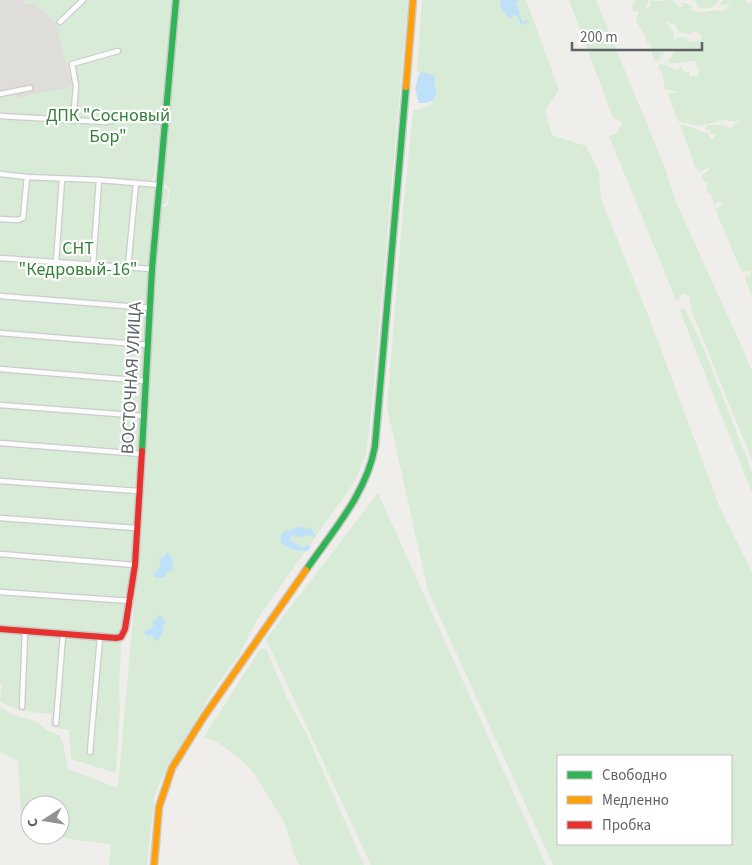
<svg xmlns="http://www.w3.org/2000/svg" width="752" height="865" font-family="'Source Sans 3',sans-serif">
	<rect width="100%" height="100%" fill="#efeeea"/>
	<path fill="#dfddda" d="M0 0H24L25 4 34 3 56 23 73 87 16 98 13 88 0 91Z"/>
	<path fill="#d8ebd6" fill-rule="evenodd" d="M24 0H173L167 64 154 178 150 181 104 177 24 174V179L92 181 162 187 168 189 167 203 161 205V208L168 205 170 189 166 185 163 178 179 0H408L372 404 366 454 355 481 258 618 239 655 211 694 159 783 154 798 147 865H109L111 844 75 840 55 835H60V805H30V821L21 813 18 761 0 752V707L13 715 36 721 48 731 59 735 63 743 68 769 118 788 138 560 132 608 121 644 119 692 120 707 116 773 71 759 69 730 51 727V714C35 712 13 712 0 700L2 684 0 683V91L13 88 16 98 73 87 56 23 34 3 25 4ZM160 218V219L145 438 152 306Z
		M422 0H526L559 90 545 111 552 135 586 146 599 172 601 199 650 320 720 508 752 572V865H553L428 591 387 407 402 222 413 111 432 105C435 89 429 81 417 71ZM558 756H731V844H558Z
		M569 0H596L665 168 676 202 745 354 752 371V460L692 312 689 295 682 294 679 300H676L609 136 617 133 622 122 613 118Z
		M636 0H649L645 9 650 7 651 0C658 3 665 0 672 0L680 7H683L681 3 688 4 693 7 691 10C702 15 712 8 723 11L730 5 727 4 720 6 721 2 724 0H746L748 4 752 3V297L745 279 746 276 750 275 752 270 743 272 739 266 715 209 719 208 723 203 718 202 714 204 712 196 706 190 708 183 702 180V175L708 171 710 167 699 172 695 167 680 124 697 129 698 131 708 133 710 138 714 139 715 135 710 133V130L705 129 708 125H724L731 128 735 123H740V119L736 122 723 120 698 126 678 121 668 94 678 92 665 89 662 73 658 67 660 64C669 64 672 70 678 70L681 66 685 73 690 72 689 76 694 75 697 78 699 69 695 64 696 61C687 61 678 64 668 63L669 58 673 57 672 54 676 51V48L666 50 660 59 655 61 652 55 651 44 646 41C646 29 637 28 636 18L639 13 637 11 633 12 632 5ZM666 21 675 25 679 32 688 34 696 31 701 35V40L690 42 686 37H679L673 40 674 33Z
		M695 0H719C713 9 708 10 698 7Z
		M679 308 685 309 706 354 752 472V493Z
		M378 493 546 865H371L266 639Z
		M260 649H266L287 698 307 735 364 865H300L294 855 285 824 254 773 241 759 215 741 204 737Z"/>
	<path fill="#bfe0f9" d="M502 0H518L516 4 518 7 521 20 524 22 526 19 529 22 523 25 520 24V21L516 15H512V18L507 16 500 6V2Z
		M424 72 435 76 434 85 437 93 433 98V102L429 101 427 103H419L415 89 419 74Z
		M302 527 312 529 316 538C306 533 308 536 298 538L295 535 290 537 291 541 302 547 309 545 311 547 307 551 294 550 281 543C280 536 281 532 287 530L290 531 294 528Z
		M168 552C173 556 174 565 172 571L167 572 165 577 155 578 153 574C158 570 163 564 159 558L164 557Z
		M160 615 166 622 163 626C164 631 161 640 155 641L153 635 148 636 143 633 146 630 151 629V627L154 625 151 621H155L158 616Z"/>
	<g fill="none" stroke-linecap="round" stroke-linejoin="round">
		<g stroke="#cbcccc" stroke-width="7">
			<path id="street" d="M60 22 83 0
				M0 94 30 88
				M0 116 105 122 127 117 164 122
				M73 121 76 86 72 64 118 51
				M0 174 27 177 99 180 160 185
				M0 219 18 220 23 218 27 177
				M0 258 152 269
				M56 262 62 179
				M93 264 99 180
				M128 267 136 183
				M0 296 151 308
				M0 333 148 345
				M0 369 146 381
				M0 405 144 416
				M0 443 142 454
				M0 481 138 491
				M0 518 136 528
				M0 554 135 565
				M0 592 131 601
				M22 707 25 632
				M56 723 63 635
				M90 752 100 637"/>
		</g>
		<g stroke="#cacacb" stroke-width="9">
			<path id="fast" d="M142 451 152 269 176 0
				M306 570C332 532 367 493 375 446L406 87"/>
		</g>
		<g stroke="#cacacb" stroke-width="9">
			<path id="slow" d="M406 87 413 0
				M154 865 159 807 172 768 203 718 306 570"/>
		</g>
		<g stroke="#cacacb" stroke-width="9">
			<path id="jam" d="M0 629 116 638 121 637 125 629 135 565 142 451"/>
		</g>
		<use href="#street" stroke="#fdfcfc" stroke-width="4.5"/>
		<use href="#fast" stroke="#30b455" stroke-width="6"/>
		<use href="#slow" stroke="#ff9f0a" stroke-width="6"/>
		<use href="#jam" stroke="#e5322d" stroke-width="6"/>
	</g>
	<g text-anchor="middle" stroke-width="4.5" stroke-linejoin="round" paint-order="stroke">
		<g font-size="18" fill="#348238" stroke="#fff">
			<text x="108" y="121">ДПК "Сосновый<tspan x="108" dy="21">Бор"</tspan></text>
			<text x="78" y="254">СНТ<tspan x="78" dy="21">"Кедровый-16"</tspan></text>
		</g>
		<g font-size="18" fill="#5f6368" stroke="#fff">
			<text transform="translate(131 378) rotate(-87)" y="6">ВОСТОЧНАЯ УЛИЦА</text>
		</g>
	</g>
	<rect x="557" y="755" width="175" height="90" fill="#ffffff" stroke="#bfc1c3"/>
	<rect x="567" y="771" width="25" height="8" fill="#30b455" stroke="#bfc1c3"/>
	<text x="602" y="780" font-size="15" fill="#5f6368">Свободно</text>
	<rect x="567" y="796" width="25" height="8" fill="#ff9f0a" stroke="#bfc1c3"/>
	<text x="602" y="805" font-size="15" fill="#5f6368">Медленно</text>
	<rect x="567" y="821" width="25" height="8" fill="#e5322d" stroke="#bfc1c3"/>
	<text x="602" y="830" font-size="15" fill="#5f6368">Пробка</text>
	<g transform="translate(45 820) rotate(258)"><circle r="24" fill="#ffffff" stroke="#bfc1c3"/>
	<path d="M0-4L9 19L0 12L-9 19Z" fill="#919496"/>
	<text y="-8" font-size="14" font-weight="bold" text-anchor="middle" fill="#5f6368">С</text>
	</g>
	<path d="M572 42v8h130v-8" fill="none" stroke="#5f6368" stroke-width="2.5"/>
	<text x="580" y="42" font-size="15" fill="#5f6368" stroke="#ffffff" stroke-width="4" paint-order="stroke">200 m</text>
</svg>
